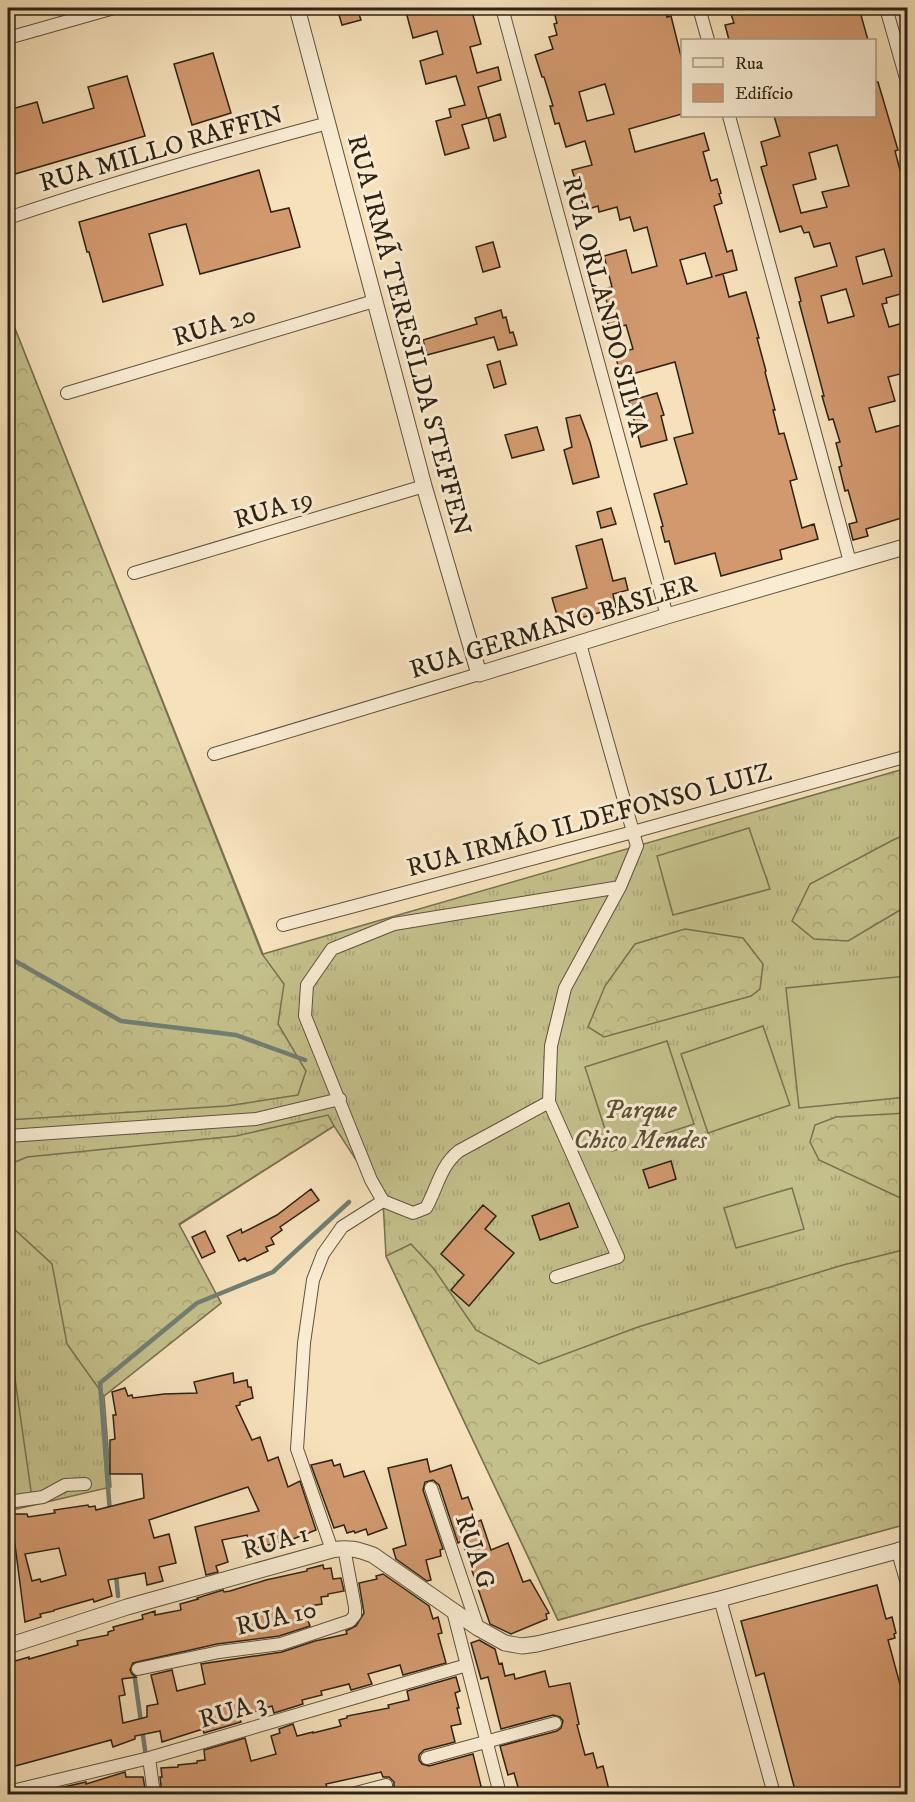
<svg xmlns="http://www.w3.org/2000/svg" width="915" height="1802" font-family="'IM FELL DW Pica',serif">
	<defs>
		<pattern id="grass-tufts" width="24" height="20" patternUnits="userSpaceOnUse" patternTransform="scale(1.5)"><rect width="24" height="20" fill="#c4c08b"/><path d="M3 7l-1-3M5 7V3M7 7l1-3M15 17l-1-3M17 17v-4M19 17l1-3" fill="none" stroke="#a9a577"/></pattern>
		<pattern id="forest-crowns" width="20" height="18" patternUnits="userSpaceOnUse" patternTransform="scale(1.5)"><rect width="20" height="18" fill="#c4c08b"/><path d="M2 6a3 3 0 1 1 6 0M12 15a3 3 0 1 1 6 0" fill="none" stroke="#a9a577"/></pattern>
	</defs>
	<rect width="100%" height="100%" fill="#f6e1bb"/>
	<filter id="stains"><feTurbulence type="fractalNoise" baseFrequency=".00333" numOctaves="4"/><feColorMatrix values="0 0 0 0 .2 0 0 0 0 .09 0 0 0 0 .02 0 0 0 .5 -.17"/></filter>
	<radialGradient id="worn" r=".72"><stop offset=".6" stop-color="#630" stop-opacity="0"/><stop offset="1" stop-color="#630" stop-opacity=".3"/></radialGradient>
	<path fill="url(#grass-tufts)" stroke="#787150" stroke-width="1.5" d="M8 311 263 954 907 768V1524L558 1620 386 1256 383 1201 334 1126 179 1225 221 1303 104 1396 111 1487 8 1511Z"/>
	<path fill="url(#forest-crowns)" stroke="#787150" stroke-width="1.5" d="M8 311 262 954 284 984 278 1024 306 1071 298 1095 227 1106 8 1120Z
		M907 834V906L848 941 814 939 792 921 810 884 893 840Z
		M685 929 743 938 763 964 760 989 751 996 604 1037 588 1027 605 986 635 944Z
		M907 1113V1201L819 1160 810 1142 815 1125 836 1117Z
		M328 1115 334 1126 179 1224 221 1303 104 1396 67 1344 52 1264 11 1226 8 1213V1165L27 1157 236 1136Z
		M411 1244 434 1269 476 1330 539 1364 638 1327 843 1265 907 1249V1524L558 1620 386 1256Z"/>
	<path fill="#c4c08b" stroke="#787150" stroke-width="1.5" d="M749 828 770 889 673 915 657 856Z
		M907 976V1097L799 1108 786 988Z
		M763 1026 790 1105 708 1133 681 1054Z
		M667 1041 694 1124 612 1151 585 1067Z
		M792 1188 804 1229 736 1248 724 1208Z
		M8 1351H11L32 1498 8 1501Z"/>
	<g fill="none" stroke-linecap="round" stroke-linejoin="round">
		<path stroke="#707f74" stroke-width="4.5" d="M8 957 121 1021 236 1035 305 1060
			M110 1513 100 1383 197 1303 273 1272 349 1202
			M116 1575 118 1596
			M132 1658 146 1757"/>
	</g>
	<path fill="#d2996e" stroke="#2d2214" stroke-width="1.5" fill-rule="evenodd" d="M337 8H357L361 20 342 25Z
		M405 8H471L481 44 470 47 477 73 498 67 501 80 478 87 487 118 462 125 469 148 445 155 436 121 451 117 449 109 465 105 456 76 426 84 420 61 443 54 437 31 413 38Z
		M553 8H665L667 17 671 16 682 60V114L629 129 635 152 704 133 709 150 703 152 711 181 717 179 721 193 719 194 722 203 714 206 727 252 732 250 737 270 715 276 723 274 729 297 746 292 759 338H757L766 371 765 372 775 410H773L779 434 784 433 797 479 790 481 802 528 814 524 818 539 780 550 782 559 721 576 715 553 675 564 669 541 665 542 661 527 663 526 654 494 687 484 674 438 693 433 675 362 625 376 622 368 619 369 615 354 633 349 626 325 610 330 608 324 603 307 608 306 603 289 612 287 604 256 626 250 632 273 657 266 647 227 634 231 630 217 620 220 617 207 599 212 598 206 585 210 572 170 592 165 585 141 566 147 559 123 555 124 550 106H553L544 77H542L535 55 553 49 549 37 557 35 554 24 557 23ZM605 84 614 114 587 121 579 92ZM705 253 712 277 687 284 680 260Z
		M729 8H859L868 40H729L725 25 734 23Z
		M213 53 231 113 192 125 174 64Z
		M127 76 145 136 15 174 8 147V110L37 102 43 123 94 108 88 87Z
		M874 82H878L898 150 895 151 905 189 902 190 908 208V292L886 298 887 303 882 304 889 327 903 323 908 338V372L888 377 895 401 869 408 876 432 908 423V516L866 529 868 536 853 540 849 524 857 522 848 490 845 491 839 467 842 466 836 443 840 442 833 419 829 420 822 396H824L799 302 801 301 795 278 837 266 830 243 814 247 809 232 804 233 801 226 780 232 761 167 767 165 761 142 780 136 774 116H874ZM837 145 849 186 822 192 827 207 801 213 793 185 816 179 809 153ZM884 249 892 276 863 284 856 257ZM846 289 854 316 828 323 821 296Z
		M500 114 506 137 494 141 488 118Z
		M259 170 271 212 289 208 300 247 200 274 186 224 170 228 149 234 163 285 103 302 89 252H87L79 222Z
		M493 242 500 267 483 272 476 247Z
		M501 310 503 318 506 317 510 333 513 332 517 345 498 350 494 337 427 355 423 340 477 324 475 318Z
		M500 361 506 384 494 388 487 365Z
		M657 393 664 415 661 416 667 440 641 447 629 401Z
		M580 415 590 442 599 477 573 484 564 450 572 447 566 418Z
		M537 427 544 450 512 458 505 435Z
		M611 508 616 524 601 528 597 512Z
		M602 539 613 581 625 578 628 590 613 594 616 608 570 621 569 618 559 622 552 598 587 588 576 546Z
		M671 1161 676 1179 649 1188 643 1170Z
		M311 1189 319 1200 280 1227 282 1230 271 1238 274 1244 266 1247 268 1251 247 1261 245 1258 239 1261 227 1236 241 1229 242 1233 277 1215Z
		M569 1203 578 1227 540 1240 532 1216Z
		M483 1205 496 1216 485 1229 514 1253 469 1306 451 1290 464 1275 441 1254Z
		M205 1231 215 1252 202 1258 192 1237Z
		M233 1373 234 1383 247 1380 248 1387H251L253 1398 240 1402V1405L236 1406 252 1440 260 1437 268 1461 278 1457 288 1487 300 1481 316 1530 293 1539 251 1549 247 1535 222 1540 228 1562 216 1566 218 1572 206 1575 195 1527 259 1511 248 1487 149 1520 154 1538 169 1534 176 1563 159 1567 163 1581 147 1585 145 1573 108 1580 112 1596 94 1602 93 1599 54 1610V1611L40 1614 41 1617 25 1622 11 1514H27L28 1517 55 1513 54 1510 88 1505 89 1507 95 1506 96 1510 144 1498 142 1474H110V1440L115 1439 113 1415H116L112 1392 125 1388 128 1396 132 1395 133 1398 164 1394 197 1393 194 1382ZM59 1548 66 1575 41 1582 40 1579 32 1581 25 1554Z
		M427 1459 430 1472 451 1465 462 1499 468 1497 477 1522 481 1520 491 1550 508 1543 523 1582 530 1580 549 1613 546 1614 547 1619 511 1634 490 1624 462 1541 458 1543 439 1485 433 1480 425 1482 423 1490 443 1549 440 1550 441 1556 426 1560 431 1580 427 1581 396 1559 393 1549 406 1545 388 1468Z
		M332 1460 334 1466 340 1464 344 1477 364 1471 387 1528 368 1535 366 1529 355 1533 354 1531 347 1533 344 1525 334 1528 311 1465Z
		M323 1565 324 1569 331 1568 333 1579 341 1578 344 1591 328 1594V1596L321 1597 322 1604 303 1607 310 1626 279 1636 217 1644 133 1663 130 1670 132 1674 136 1677 122 1679 125 1695 119 1696 123 1723 147 1717V1706L158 1704 151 1675 172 1670 177 1691 205 1684 201 1664 282 1652 315 1641 347 1634 346 1631 356 1626 364 1613 359 1583 377 1579 376 1576 383 1574 429 1606 433 1619 438 1617 442 1633 438 1634 446 1663 403 1675 400 1665 368 1674 372 1684 351 1690 349 1684 321 1691 322 1695 302 1700 303 1704 274 1713 272 1706 239 1717 241 1722 204 1733 203 1729 162 1742 160 1731 135 1736V1739L113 1747 111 1740 8 1768V1663L29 1657V1659L78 1645 77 1641 108 1635V1632L114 1630 113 1627 143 1619 142 1615 155 1611V1615L181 1610 180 1604 198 1599 197 1598 223 1590 224 1592 230 1591 266 1580 307 1571V1569Z
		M877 1585 886 1619 892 1617 896 1633 894 1634 895 1638 888 1640 908 1714V1794H796L764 1673 756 1676 741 1621Z
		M479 1640 495 1649 499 1664 502 1663 505 1676 514 1674 515 1679 545 1671 549 1687 570 1683 579 1724 577 1725 585 1755 593 1753 597 1768 603 1766 610 1794H520L514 1773 508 1775 500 1746 557 1731 561 1728 563 1721 560 1717 553 1715 501 1729 488 1677 481 1679 471 1643Z
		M456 1677 460 1691 455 1693 459 1708H457L461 1724 451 1726 455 1742 424 1750 419 1755V1760L422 1764 429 1766 473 1754 483 1794H388L394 1788V1782L389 1777H383L381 1772 326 1784 327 1788H325V1790L308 1794H162L160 1777H162L161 1768 178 1767V1765L197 1763V1761L205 1760 204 1750 245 1738 251 1761 276 1754 271 1736 280 1733 279 1729 293 1724 297 1736 313 1732V1733L341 1726 339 1720 347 1718V1716L389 1708 388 1705 409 1700 407 1691Z
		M125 1772 126 1777H143L146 1794H47L46 1791 86 1782V1784Z"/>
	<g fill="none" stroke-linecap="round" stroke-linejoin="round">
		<g stroke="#5f523e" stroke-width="14">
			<path id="minor" d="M502 8 667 616
				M699 8 708 40
				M886 8 908 85
				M8 38 114 8
				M729 116 850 562
				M8 218C113 182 220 152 328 123
				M67 393 374 301
				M134 573 424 486
				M214 754 479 674
				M283 925 633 832 908 756
				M549 1102 459 1151C440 1166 437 1189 426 1208L413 1213 383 1201 371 1180 305 1016 307 985 332 949 394 924 620 887
				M8 1136 256 1119 340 1099
				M556 1277 618 1257 549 1102 551 1046 565 988 620 887 637 846 580 644
				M431 1488 478 1628
				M8 1502 43 1497 65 1485 85 1484
				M332 1550 297 1449 304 1343 313 1280 323 1254 342 1227 383 1201
				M720 1599 774 1794
				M453 1611 500 1794
				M138 1669 219 1652 281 1644 350 1621 355 1615V1607L344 1548
				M149 1758 154 1794
				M427 1758 555 1723
				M8 1792 149 1758 467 1665
				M352 1794 386 1785"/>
		</g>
		<g stroke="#5f523e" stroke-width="17">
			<path id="tertiary" d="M297 8 424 486 479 674 667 616 908 546
				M899 1550 908 1582
				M8 1646 127 1607 332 1550C348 1547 357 1549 373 1555L478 1628 505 1643 522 1646 537 1644 720 1599 908 1548"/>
		</g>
		<use href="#minor" stroke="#f9ecd3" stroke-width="12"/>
		<use href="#tertiary" stroke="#f9ecd3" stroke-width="15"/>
	</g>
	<g text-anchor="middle" stroke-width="6" stroke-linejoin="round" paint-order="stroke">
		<g font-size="26" fill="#2d2214" stroke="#f9ecd3">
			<text transform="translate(161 148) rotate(-16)" y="9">RUA MILLO RAFFIN</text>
			<text transform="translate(606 306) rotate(75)" y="9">RUA ORLANDO SILVA</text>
			<text transform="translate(214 325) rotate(-17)" y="9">RUA 20</text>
			<text transform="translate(410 335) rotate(75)" y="9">RUA IRMÃ TERESILDA STEFFEN</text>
			<text transform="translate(273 508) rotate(-17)" y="9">RUA 19</text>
			<text transform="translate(553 626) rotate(-17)" y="9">RUA GERMANO BASLER</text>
			<text transform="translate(589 819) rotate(-15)" y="9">RUA IRMÃO ILDEFONSO LUIZ</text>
			<text transform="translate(275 1541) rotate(-16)" y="9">RUA 1</text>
			<text transform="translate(476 1551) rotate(72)" y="9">RUA G</text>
			<text transform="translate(276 1617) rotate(-13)" y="9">RUA 10</text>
			<text transform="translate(232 1710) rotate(-16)" y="9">RUA 3</text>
		</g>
		<g font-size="26" font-style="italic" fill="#5a5138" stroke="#f9ecd3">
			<text x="640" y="1118">Parque<tspan x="640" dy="30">Chico Mendes</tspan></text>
		</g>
	</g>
	<rect width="915" height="1802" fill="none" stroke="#f6e1bb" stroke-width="30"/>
	<rect x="9" y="9" width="897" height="1784" fill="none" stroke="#2d2214" stroke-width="3"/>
	<rect x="15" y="15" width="885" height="1772" fill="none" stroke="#2d2214" stroke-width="1.5"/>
	<rect x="681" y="39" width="195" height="78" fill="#f9ecd3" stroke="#a79b87" stroke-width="1.5"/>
	<rect x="693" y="58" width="30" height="9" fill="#f9ecd3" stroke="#a79b87" stroke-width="1.5"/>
	<text x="735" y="69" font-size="18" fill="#2d2214">Rua</text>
	<rect x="693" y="84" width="30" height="18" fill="#d2996e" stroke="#a79b87" stroke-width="1.5"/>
	<text x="735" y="99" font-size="18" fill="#2d2214">Edifício</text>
	<rect width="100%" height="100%" filter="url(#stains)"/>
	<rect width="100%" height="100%" fill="url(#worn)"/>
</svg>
